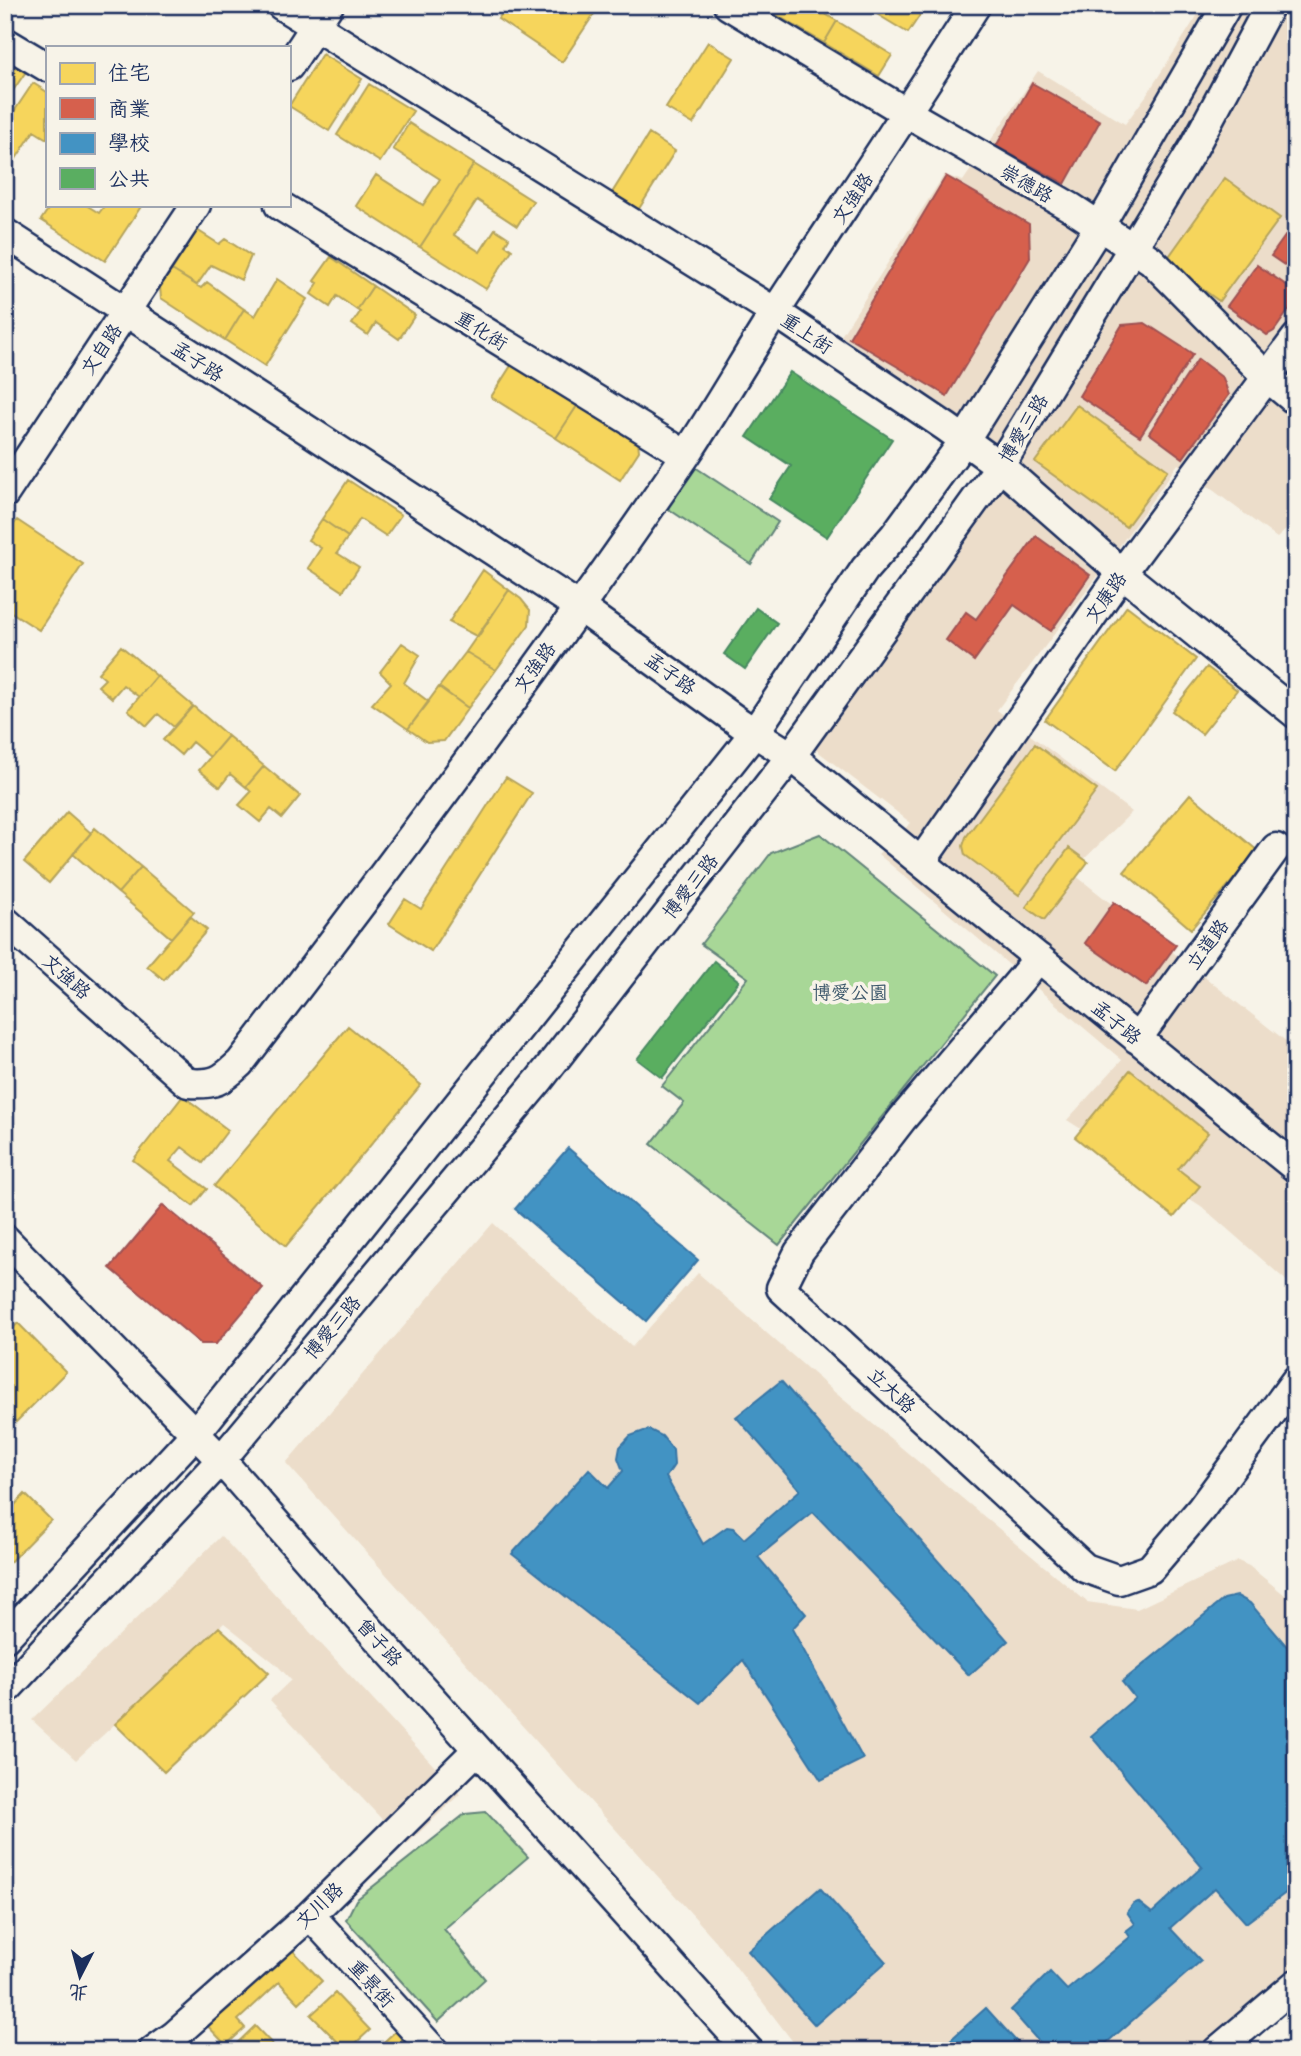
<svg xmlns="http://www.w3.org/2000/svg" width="1301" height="2056" font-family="'Balsamiq Sans','LXGW WenKai TC',sans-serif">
	<rect width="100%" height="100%" fill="#f7f3e8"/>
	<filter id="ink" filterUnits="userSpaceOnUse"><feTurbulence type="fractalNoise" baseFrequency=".0143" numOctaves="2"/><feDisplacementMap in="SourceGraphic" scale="14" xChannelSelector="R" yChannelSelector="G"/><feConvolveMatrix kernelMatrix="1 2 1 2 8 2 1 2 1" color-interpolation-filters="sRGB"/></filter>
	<g filter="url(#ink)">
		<path fill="#ecddca" d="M1204 5H1296V521L1277 538 1178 464 1101 572 997 710 1132 812 1071 872 1296 1049V1289L1201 1206 1067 1120 1122 1060 878 854 911 823 794 733 997 446 937 407 841 336 944 175 963 181 1038 71 1125 124 1146 96Z
			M493 1223 632 1347 698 1273 832 1390 1087 1602 1137 1609 1238 1561 1249 1566 1296 1604V2051H800L716 1941 286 1463Z
			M221 1536 460 1794 406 1845 270 1700 291 1680 276 1664 224 1623 76 1760 32 1720Z"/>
		<path fill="#a8d797" stroke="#62837a" stroke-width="2" d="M695 467 778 522 751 564 667 508Z
			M820 834 995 976 779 1245 651 1144 684 1103 662 1086 748 978 701 944 771 853Z
			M486 1812 528 1857 444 1929 485 1979 438 2022 346 1920 356 1900 465 1814Z"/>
		<path fill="#f6d55c" stroke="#b4a35d" stroke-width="2" d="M508 5H600L562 62 498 19Z
			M771 5H810L837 21 824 43 768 10Z
			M862 5H911L922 12 908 33Z
			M837 21 892 55 879 76 824 43Z
			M5 27 34 47 32 63 5 102Z
			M708 42 734 58 693 124 666 108Z
			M322 54 362 79 329 131 289 106Z
			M33 83 47 92V139L34 131 10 168 5 165V125Z
			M369 84 413 111 380 162 337 135Z
			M409 123 474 164 420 247 356 206 376 175 423 205 440 179 393 149Z
			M649 134 675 151 637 212 610 196Z
			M474 164 533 201 517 226 477 200 454 235 480 252 495 229 509 238 505 245 512 250 486 289 420 247Z
			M1225 178 1280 218 1219 301 1165 262Z
			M51 205H86L99 213 105 205H142L105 261 41 220Z
			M197 230 219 244 225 239 251 256 241 280 211 265 197 285 172 270Z
			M331 257 373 286 357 310 337 296 330 307 311 294 318 283 314 281Z
			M172 270 201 288 207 282 244 309 225 340 161 298 160 287Z
			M277 279 307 299 265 366 225 340 244 309 255 316Z
			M373 286 415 315 399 339 376 323 368 335 352 324 360 312 357 310Z
			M514 361 579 403 556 438 491 397Z
			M579 403 638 441 639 451 620 480 556 438Z
			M1077 405 1168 470 1126 527 1035 462Z
			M348 480 401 515 386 536 360 519 348 537 322 519Z
			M322 519 348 537 337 553 359 567 343 591 308 568 321 548 308 540Z
			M17 520 83 564 39 630 5 608V537Z
			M483 570 509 590 478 637 449 622Z
			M509 590 521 599 530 610 529 625 496 670 466 652Z
			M1127 606 1196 659 1115 771 1045 720Z
			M402 643 420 655 404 683 429 702 408 729 372 704 391 683 380 672Z
			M121 646 157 676 139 697 123 685 112 698 98 686 105 679 98 673Z
			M466 652 496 670 468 708 439 687Z
			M1207 667 1237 690 1202 734 1172 711Z
			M157 676 193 706 174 727 158 714 147 726 128 710Z
			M439 687 468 708 444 741 427 742 408 729Z
			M193 706 228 736 210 757 192 742 181 755 163 740Z
			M228 736 264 766 246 787 230 774 220 787 199 770Z
			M1035 744 1097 790 1019 895 965 855 963 846 966 837Z
			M264 766 300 796 282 818 271 809 260 822 239 805 251 792 246 787Z
			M506 777 532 793 431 951 389 924 405 899 421 909Z
			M1190 794 1258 851 1191 929 1124 872Z
			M67 812 91 833 49 883 24 862Z
			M95 828 141 867 118 893 73 854Z
			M1069 848 1088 862 1044 920 1026 907Z
			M141 867 194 912 171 938 118 893Z
			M190 916 207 930 164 980 147 966Z
			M348 1026 421 1085 286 1246 214 1186Z
			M1130 1070 1208 1133 1178 1169 1200 1186 1174 1217 1075 1137Z
			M183 1096 228 1130 203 1163 182 1147 170 1161 207 1189 193 1206 133 1160Z
			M18 1323 66 1372 16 1422 5 1412V1336Z
			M25 1494 51 1520 5 1567V1505L10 1510Z
			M219 1627 269 1673 164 1772 115 1724Z
			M282 1939 322 1981 299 2003 279 1982 238 2020 245 2028 226 2045 198 2016Z
			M335 1993 370 2030 347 2051 311 2015Z
			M255 2026 279 2051H229Z
			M398 2029 419 2051H374Z"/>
		<path fill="#d6604d" stroke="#9e5152" stroke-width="2" d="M1032 83 1100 121 1065 184 996 146Z
			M946 176 1029 224 1030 258 947 396 849 338Z
			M1288 232 1296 237V273L1271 256Z
			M1257 265 1296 292V300L1274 331 1267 335 1227 306Z
			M1145 323 1193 354 1140 436 1079 396 1122 325Z
			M1198 359 1223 378 1229 395 1183 458 1149 433Z
			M1036 536 1090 575 1051 631 1014 605 974 661 946 640 966 612 976 619Z
			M1114 902 1176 945 1146 986 1085 943Z
			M163 1205 263 1288 216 1344H201L110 1268Z"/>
		<path fill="#4393c3" stroke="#3775a5" stroke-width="2" d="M568 1148 698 1260 646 1321 515 1209Z
			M781 1381 1008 1641 969 1675 813 1512 758 1557 806 1614 792 1629 863 1759 821 1780 743 1660 700 1703 512 1554 589 1469 608 1488 623 1471 618 1458 620 1447 630 1436 644 1431 650 1430 662 1436 673 1450 674 1465 666 1477 703 1544 727 1527 733 1528 744 1539 800 1490 736 1417Z
			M1237 1596 1250 1603 1296 1657V1885L1246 1923 1215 1888 1170 1928 1201 1961 1097 2051H1047L1011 2010 1050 1972 1067 1990 1130 1937 1126 1931 1135 1924 1127 1912 1133 1904 1138 1902 1152 1913 1202 1867 1091 1736 1135 1698 1122 1682 1224 1599Z
			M820 1888 886 1962 815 2025 748 1951Z
			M986 2008 1025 2051H938Z"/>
		<path fill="#5aae61" stroke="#478860" stroke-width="2" d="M790 372 892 439 827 537 769 499 791 466 747 437Z
			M756 608 777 623 745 669 724 654Z
			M714 961 739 981 662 1078 637 1059Z"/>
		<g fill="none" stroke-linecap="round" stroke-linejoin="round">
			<g stroke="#1b2f5e" stroke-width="33">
				<path id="minor" d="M281 5 775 312 946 427 1000 466 1122 573 1296 714
					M728 5 907 113 1072 208 1151 260 1267 377 1296 401
					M5 42 47 67
					M289 66 329 5
					M279 205 686 455
					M5 233 578 606 740 723 791 756 1296 1168
					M5 493 196 205
					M921 862 1122 573 1296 338
					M5 921 188 1083C215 1085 221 1081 240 1063 394 863 546 660 688 452 719 405 747 356 777 309 843 208 911 107 976 5
					M1039 958 903 1118 799 1252 781 1288 1085 1568 1119 1580 1150 1569 1201 1509 1296 1380
					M1137 1039 1276 848
					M5 1239 221 1460 352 1610 749 2051
					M5 1638 196 1433 755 732 865 569 894 536 964 441 1100 225 1227 5
					M5 1691 221 1460 540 1079 791 756 1000 466 1194 147 1270 5
					M310 1915 434 2051
					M153 2051 174 2036 310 1915 477 1750
					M1217 2051 1296 1984
					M1264 2051 1296 2023"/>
			</g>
			<use href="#minor" stroke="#f7f3e8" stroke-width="28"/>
		</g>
	</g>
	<g text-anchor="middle" stroke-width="7" stroke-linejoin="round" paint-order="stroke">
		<g font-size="19" fill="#1b2f5e" stroke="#f7f3e8">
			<text transform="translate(1027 183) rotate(30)" y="7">崇德路</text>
			<text transform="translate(852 198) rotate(-56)" y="7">文強路</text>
			<text transform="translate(482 330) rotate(32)" y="7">重化街</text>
			<text transform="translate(807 333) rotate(34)" y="7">重上街</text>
			<text transform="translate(101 349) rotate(-56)" y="7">文自路</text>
			<text transform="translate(198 361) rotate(33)" y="7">孟子路</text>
			<text transform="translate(1023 428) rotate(-59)" y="7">博愛三路</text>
			<text transform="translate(1105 597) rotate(-55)" y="7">文康路</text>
			<text transform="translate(534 667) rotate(-54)" y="7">文強路</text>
			<text transform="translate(671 673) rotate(36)" y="7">孟子路</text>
			<text transform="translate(690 886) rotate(-52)" y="7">博愛三路</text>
			<text transform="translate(1207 944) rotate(-54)" y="7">立道路</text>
			<text transform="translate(67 976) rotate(42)" y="7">文強路</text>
			<text transform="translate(1117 1022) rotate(39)" y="7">孟子路</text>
			<text transform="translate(332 1327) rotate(-50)" y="7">博愛三路</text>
			<text transform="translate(892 1390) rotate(43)" y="7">立大路</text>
			<text transform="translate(380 1642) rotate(48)" y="7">曾子路</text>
			<text transform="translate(319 1905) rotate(-44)" y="7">文川路</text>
			<text transform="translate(372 1983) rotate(48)" y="7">重景街</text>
		</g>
		<g font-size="19" fill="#3e596c" stroke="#f7f3e8">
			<text x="850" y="999">博愛公園</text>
		</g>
	</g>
	<rect width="1301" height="2056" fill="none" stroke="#f7f3e8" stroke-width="28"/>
	<rect x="14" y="14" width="1273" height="2028" fill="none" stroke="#1b2f5e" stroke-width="2.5" filter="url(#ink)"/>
	<rect x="46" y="46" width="245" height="161" fill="#f7f3e8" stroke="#9fa5b1" stroke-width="2"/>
	<rect x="60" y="63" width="35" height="21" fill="#f6d55c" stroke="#9fa5b1" stroke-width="2"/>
	<text x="108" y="80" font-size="21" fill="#1b2f5e">住宅</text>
	<rect x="60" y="98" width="35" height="21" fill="#d6604d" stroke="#9fa5b1" stroke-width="2"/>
	<text x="108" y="116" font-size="21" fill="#1b2f5e">商業</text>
	<rect x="60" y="133" width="35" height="21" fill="#4393c3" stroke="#9fa5b1" stroke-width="2"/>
	<text x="108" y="150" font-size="21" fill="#1b2f5e">學校</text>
	<rect x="60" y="168" width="35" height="21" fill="#5aae61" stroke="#9fa5b1" stroke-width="2"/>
	<text x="108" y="186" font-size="21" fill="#1b2f5e">公共</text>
	<g transform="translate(80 1976) rotate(186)" stroke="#f7f3e8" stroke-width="5" paint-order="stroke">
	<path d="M0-5L12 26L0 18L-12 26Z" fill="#1b2f5e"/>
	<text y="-10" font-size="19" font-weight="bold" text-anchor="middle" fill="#1b2f5e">北</text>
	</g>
</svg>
